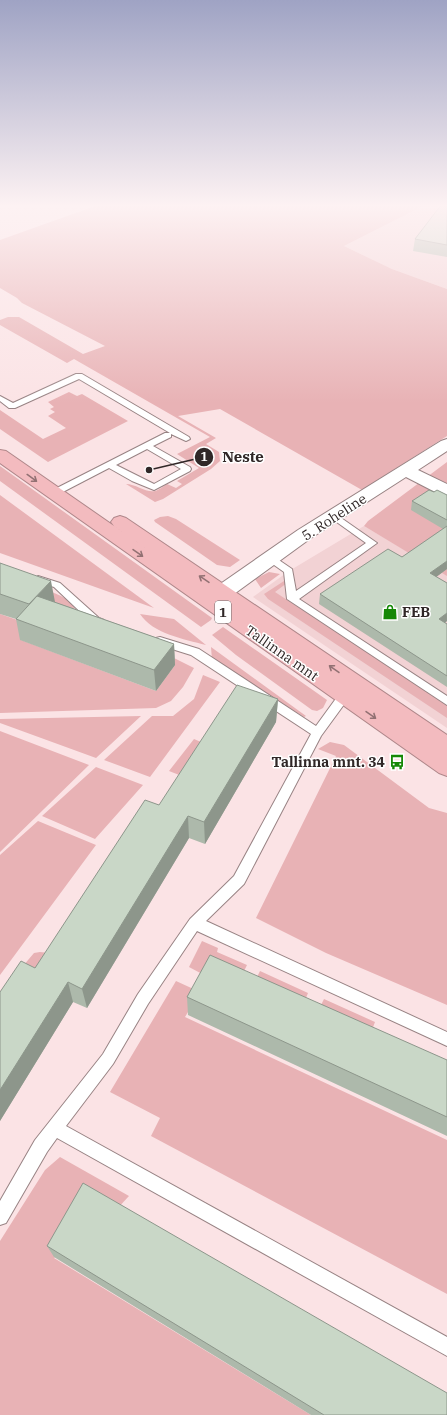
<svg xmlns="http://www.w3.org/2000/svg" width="447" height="1415" font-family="'IBM Plex Serif',serif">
	<rect width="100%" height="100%" fill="#fbe3e5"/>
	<path fill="#f2d2d4" d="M425 205 447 206V289L392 269 344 246Z
		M364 526 447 575V728L253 597 289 571Z"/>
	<path fill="#e8b2b5" d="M98 205H425L344 246 392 269 447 289V436L362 490 220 409 178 416 216 438 206 444 219 452 220 461 211 469 163 499 155 502 126 484C136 484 146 493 155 491 159 490 164 486 167 484L176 488 182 484 177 481 199 468 177 454 210 437 74 359 67 363 0 325V320L8 317H19L83 354 105 346 22 303 17 298 0 288V240Z
		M69 392 77 396 82 394 128 421 48 462 0 429V410L43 439 66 428 48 416 55 412 50 409 54 407 48 402Z
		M447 462V576L364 526 368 521Z
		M0 466 212 618 211 620 201 627 0 481Z
		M0 495 154 608 0 553Z
		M168 516 176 519 240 560 230 567 217 565 155 522 154 520 160 517Z
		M269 572 280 574 261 588 255 579Z
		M284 581 287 583 275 592 447 705V718L268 599 264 594Z
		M52 592C63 597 73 600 76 613L45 599Z
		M0 614 32 625 21 640 156 691 175 665 161 660 164 653 194 668 183 687 171 701 156 708 0 713Z
		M140 614 174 619 206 645C184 639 153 634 140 614Z
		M223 627 327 700 323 708 317 711 312 710 236 655 212 635Z
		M211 647 306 716 304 717 212 660Z
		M203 675 220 682 150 777 104 760 152 716H173L194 699Z
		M141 716 96 758 0 723V719Z
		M0 731 89 765 0 852Z
		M194 739 208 745 187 778 169 771Z
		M330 742 344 745 429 808 447 813V1005L326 953 256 918 336 756 318 749Z
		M96 767 143 785 95 839 42 816Z
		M38 821 96 845 0 975V855Z
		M202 941 218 948 217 952 247 965 241 977 204 975 189 967Z
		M40 952 49 953 52 959 0 993 34 953Z
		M260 971 308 993 303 1005 254 983Z
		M176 981 200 992 185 1017 447 1140V1294L151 1136 160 1118 110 1092Z
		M324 999 375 1022 370 1035 318 1011Z
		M60 1157 129 1196 116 1210 54 1258 311 1415H0V1241L45 1170Z"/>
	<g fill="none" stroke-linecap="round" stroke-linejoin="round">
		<g stroke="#988384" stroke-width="2">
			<path id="lane" d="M76 374H82L189 437 190 439 186 441 171 434V437L153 446 190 467 191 469 190 471 154 490 132 481 109 468 57 495H51L50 493 51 491 165 433H170L79 379 15 408H9L0 401V396L13 403ZM147 449 181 469 154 484 116 465Z
				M334 513 377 543 299 599 447 696V705L287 599 284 572 267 560 265 558 267 556H273L292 569 296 591 366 543 331 518 330 516 331 514Z
				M38 576 60 583 99 618 104 620 105 622 104 624 100 625 92 623 54 587 35 581 33 579Z
				M160 637 199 649 316 726 340 693 345 689H353L354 692 348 699 321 736 244 884 206 921 447 1032V1046L197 931 148 1004 113 1064 66 1126 447 1337V1356L57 1138 47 1152 6 1223 0 1225V1201L35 1140 103 1054 138 994 190 919 234 876 311 734 191 655 156 644 155 641 156 638Z"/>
		</g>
		<g stroke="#988384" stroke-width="2">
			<path id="street" d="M447 439V451L418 470 447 484V496L441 495 406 477 311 538 230 597 223 598 216 597 213 592 216 587 298 530 441 441Z"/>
		</g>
		<g stroke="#af878a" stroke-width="2">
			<path id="highway" d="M0 450 6 451 232 608 114 526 111 522 114 518 120 516 126 518 447 735V776L439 773 0 463Z"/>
		</g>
		<use href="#lane" fill="#fff" fill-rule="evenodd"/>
		<use href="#street" fill="#fff" fill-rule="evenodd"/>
		<use href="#highway" fill="#f3bbbf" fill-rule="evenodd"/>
	</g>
	<path fill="#adb9ab" d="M447 205V257L413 251 415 239Z
		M434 492 447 495V569L436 577 447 583V621L445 623 447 624V687L319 604 320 594 402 557 443 529 411 510 412 501Z
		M0 563 55 602 174 644 175 665 156 691 20 640 16 619 0 614Z
		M278 699 276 722 205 844 189 838 87 1008 73 1002 0 1121V992L35 968Z
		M187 997 447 1060V1136L188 1015Z
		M47 1246 447 1415H311L54 1257Z"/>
	<path fill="#8d968b" d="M447 561V569L428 583 430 573Z
		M51 581 55 602 29 604Z
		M447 613V621L437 629 439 619Z
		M174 644 175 665 156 691 154 670Z
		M278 699 276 722 205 844 204 822Z
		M188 816 189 838 87 1008 82 989Z
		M68 982 73 1002 0 1121V1090Z"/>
	<path fill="#c9d7c7" stroke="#8d968b" d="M441 205H447V245L415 239Z
		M429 490 434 492 437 490 447 495V520L412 501Z
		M447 526V561L430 573 447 583V613L439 619 447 624V676L320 594 388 549 402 557Z
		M0 563 51 581 29 604 0 594Z
		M37 596 174 644 154 670 16 619Z
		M237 685 278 699 204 822 188 816 82 989 68 982 0 1090V992L21 961 35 968 145 800 159 805Z
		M210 955 447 1060V1117L187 997Z
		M83 1183 447 1393V1415H324L47 1246Z"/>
	<defs><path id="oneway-shaft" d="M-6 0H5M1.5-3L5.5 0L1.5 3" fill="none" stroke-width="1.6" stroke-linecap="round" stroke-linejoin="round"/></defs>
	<g stroke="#927173">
		<use href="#oneway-shaft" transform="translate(32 478) rotate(36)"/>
		<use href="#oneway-shaft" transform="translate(138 553) rotate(35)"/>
		<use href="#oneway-shaft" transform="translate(204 579) rotate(-146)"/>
		<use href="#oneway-shaft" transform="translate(334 669) rotate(-145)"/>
		<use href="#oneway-shaft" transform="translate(371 715) rotate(35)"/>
	</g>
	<linearGradient id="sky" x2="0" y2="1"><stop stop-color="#9fa3c4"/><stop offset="0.51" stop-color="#fdf2f3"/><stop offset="1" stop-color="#fdf2f3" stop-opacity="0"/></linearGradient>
	<rect width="447" height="403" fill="url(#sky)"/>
	<defs>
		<g id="shop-bare" transform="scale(1.2)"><path d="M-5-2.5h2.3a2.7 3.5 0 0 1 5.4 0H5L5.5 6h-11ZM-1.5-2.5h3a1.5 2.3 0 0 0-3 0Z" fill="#158806" stroke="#fff" stroke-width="2.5" paint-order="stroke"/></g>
		<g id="bus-bare" transform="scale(1.2)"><path d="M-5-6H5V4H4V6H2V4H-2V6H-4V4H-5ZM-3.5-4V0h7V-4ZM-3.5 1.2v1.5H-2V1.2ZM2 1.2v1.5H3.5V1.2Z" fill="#158806" stroke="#fff" stroke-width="2.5" paint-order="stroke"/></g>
	</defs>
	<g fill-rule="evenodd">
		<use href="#shop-bare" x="390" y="612"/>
		<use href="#bus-bare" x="397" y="762"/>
	</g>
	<g text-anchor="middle" stroke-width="3" stroke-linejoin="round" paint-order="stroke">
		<rect fill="#fff" stroke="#6e6868" stroke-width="1" x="215" y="601" width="16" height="22" rx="3"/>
		<g font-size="13" font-weight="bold" fill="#302727">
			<text x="223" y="617">1</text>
		</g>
		<g font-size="14" fill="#302727" stroke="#fff">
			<text transform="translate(334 517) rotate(-33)" y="5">5. Roheline</text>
			<text transform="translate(282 653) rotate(35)" y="5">Tallinna mnt</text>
		</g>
		<g font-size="14" font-weight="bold" fill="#302727" stroke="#fff" text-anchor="start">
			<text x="402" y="617">FEB</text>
			<text x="385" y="767" text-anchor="end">Tallinna mnt. 34</text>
		</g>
	</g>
	<path fill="none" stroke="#302727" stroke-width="1.5" d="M149 470L204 457"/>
	<g fill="#302727" stroke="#fff" stroke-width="1.5">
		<circle cx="149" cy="470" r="4"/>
		<circle cx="204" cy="457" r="10"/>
	</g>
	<g font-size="12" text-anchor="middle" font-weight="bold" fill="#fff">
		<text x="204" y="461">1</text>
	</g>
	<g font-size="15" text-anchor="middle" font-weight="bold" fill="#302727" stroke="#fff" stroke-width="3" stroke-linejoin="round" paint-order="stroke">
		<text x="243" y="462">Neste</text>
	</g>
</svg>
